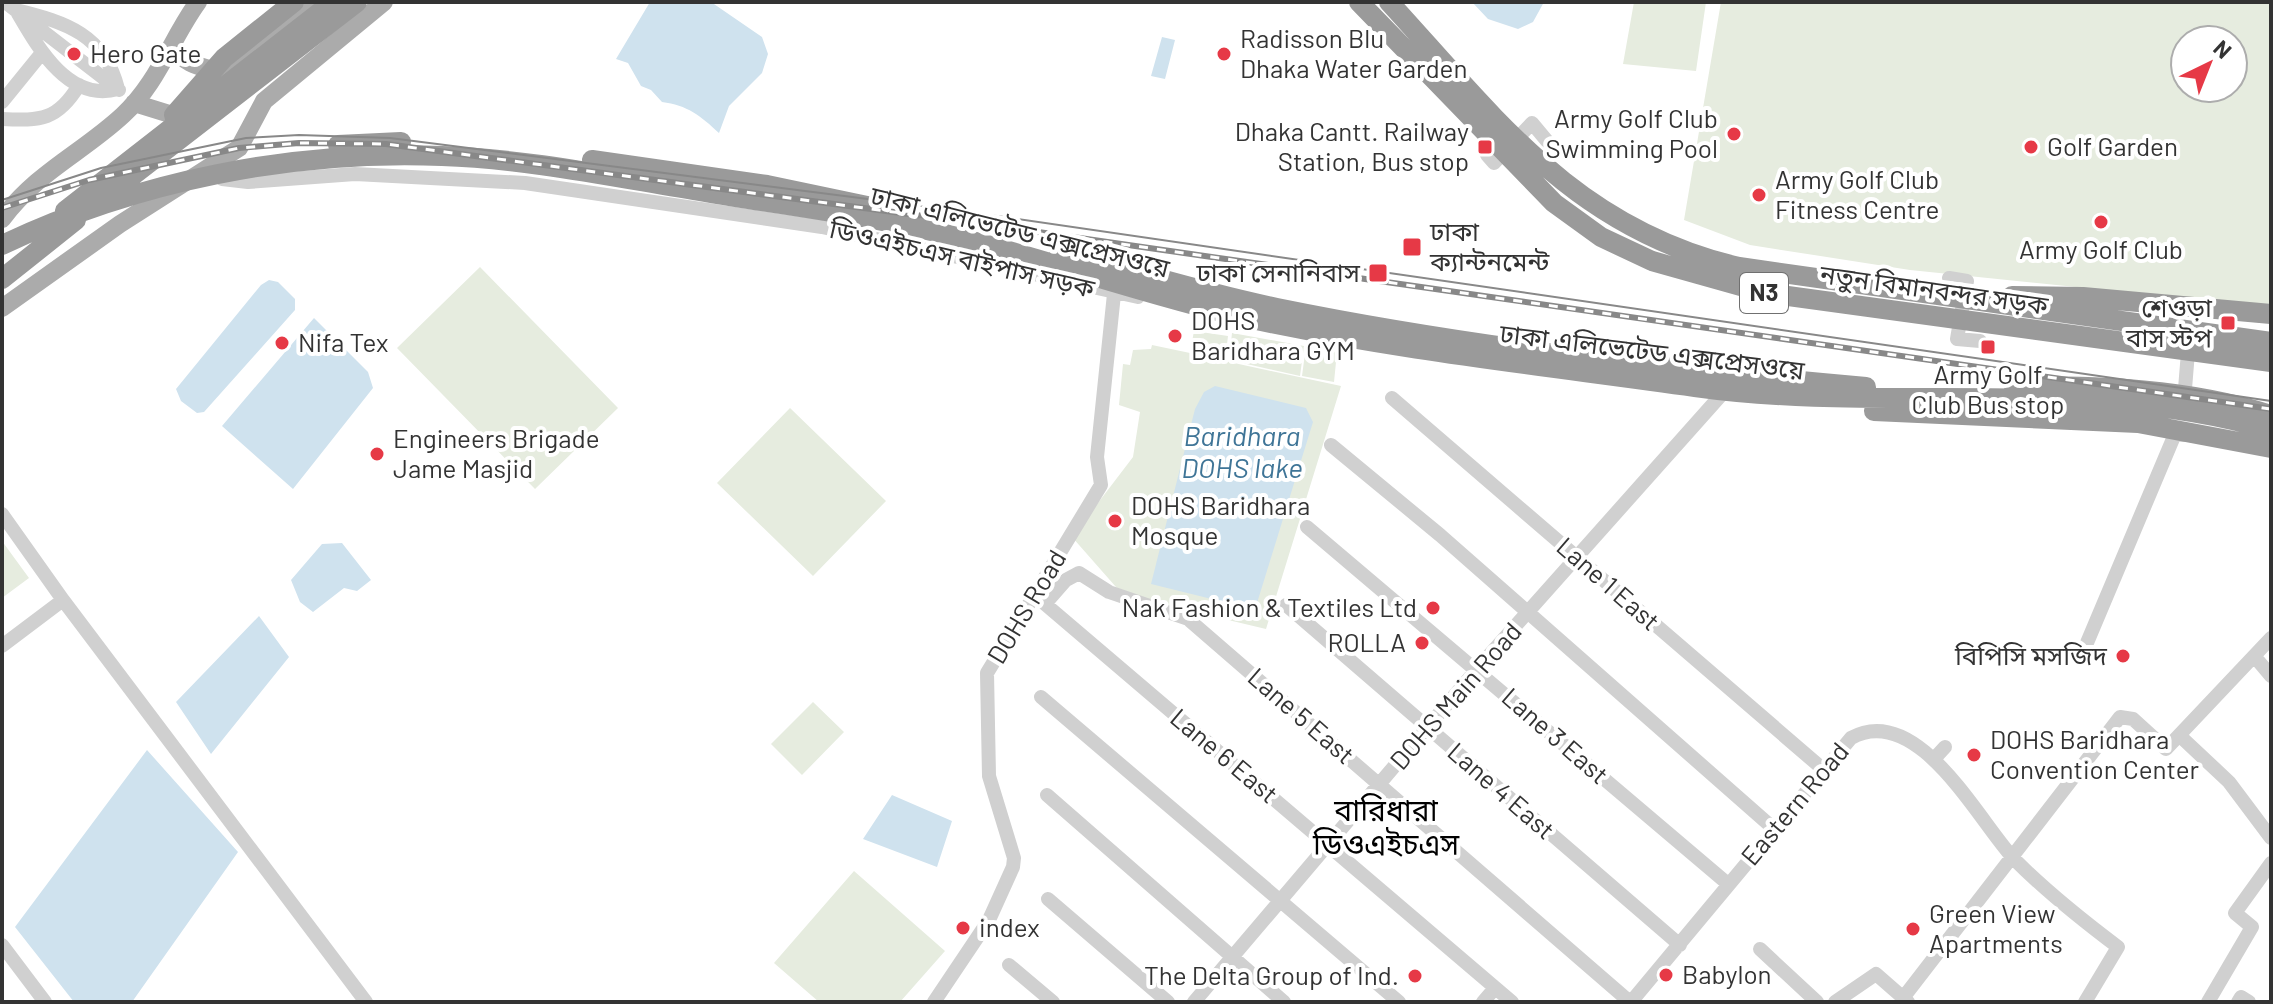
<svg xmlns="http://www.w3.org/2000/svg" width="2273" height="1004" font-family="Barlow,'Noto Sans Bengali',sans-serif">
	<rect width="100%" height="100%" fill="#fff"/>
	<path fill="#e6ecdf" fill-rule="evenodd" d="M1634 2H1706L1696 71 1623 64Z
		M1721 2H2271V307L1910 270 1750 245 1684 220ZM2185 40H2233V88H2185Z
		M480 267 618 408 535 489 397 348Z
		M1194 331 1228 336 1225 361 1341 386 1266 629 1123 595 1072 537 1133 457 1140 412 1119 405 1123 364 1130 365 1133 350 1151 349 1152 345 1190 353Z
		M1232 333 1304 346 1300 376 1229 360Z
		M1306 346 1337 352 1334 382 1302 376Z
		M790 408 886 501 813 576 717 483Z
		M2 541 29 578 2 598Z
		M813 702 844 732 802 775 771 744Z
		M854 871 945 951 900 1002H819L774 963Z"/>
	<path fill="#cfe2ee" d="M650 2H711L762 37 768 54 762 73 729 106 719 133C701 116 687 105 662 102L651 90 641 86 628 63 616 59Z
		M1472 2H1544L1533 22 1518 29 1488 19Z
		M1162 37 1175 40 1165 79 1151 76Z
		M269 280 278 282 295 299V310L204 412 197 413 181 401 176 389 261 285Z
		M314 318 368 372 373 388 293 489 222 426Z
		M1215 386 1306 408 1313 422 1257 603 1252 609 1151 584 1195 409 1204 392Z
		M342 543 371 580 357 591 344 588 313 612 300 602 291 580 322 544Z
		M259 616 289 657 211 754 176 702Z
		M147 750 238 852 132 1002H74L15 927Z
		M892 795 952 821 937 867 863 839Z"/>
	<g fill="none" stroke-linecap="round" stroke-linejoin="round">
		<path stroke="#d0d0d0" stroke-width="14" d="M5 2 119 90
			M16 10C66 22 105 35 118 89 68 103 37 46 16 10Z
			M2 102 41 54
			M2 119C41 121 58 120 79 85
			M1487 155 1494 163 1532 123 1547 141
			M222 179 248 182 355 174 525 183 822 227 1138 297
			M1949 278 1967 281 1957 339 1980 341
			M1392 398 1824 770
			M2184 401 2188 352
			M1331 445 1440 535 1773 828
			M2 514 63 600 2 646
			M1307 527 1728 884
			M63 600 366 1002
			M1286 605 1680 945
			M2081 657 2175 434 2185 435
			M2255 657 2271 676
			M1041 697 1399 1002
			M2180 736 2229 782 2271 838
			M1934 759 1945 747
			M1047 795 1284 1002
			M1048 899 1168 1002
			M2 945 45 1002
			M1760 949 1817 1002
			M1009 965 1053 1002
			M1903 998 2120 717 2133 719 2166 749 2271 638
			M934 1002 989 920 1013 867 1014 858 989 776 987 673 1101 485 1097 457 1114 294
			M1194 1002 1477 669 1722 394
			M1483 1002 1495 988
			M1512 1002 1045 604 1066 580 1079 573 1109 592 1188 619 1630 1002
			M1631 1002 1851 738C1918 701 1979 822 2015 860 2047 892 2082 920 2118 947L2085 1002
			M1835 1002 1876 974 1908 1002
			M2208 1002 2252 927 2235 913 2271 863
			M2238 1002 2241 997 2249 1002"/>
		<path stroke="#ababab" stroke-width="18" d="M173 46C189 75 223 64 248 85
			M234 67 315 2
			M134 103 189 120
			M2 219C37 172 82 153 123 115 158 83 171 39 198 2
			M2 308 120 224 239 148 264 101 384 2"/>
		<path stroke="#9a9a9a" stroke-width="20" d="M1359 2 1554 203 1601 237 1652 261 1766 293 2271 362
			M1389 2C1497 120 1576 229 1739 267L2271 342
			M174 115 224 58 294 2
			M338 145 401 142
			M592 160 767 185 872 207
			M101 200 357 2
			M65 211 333 2
			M2 245C137 181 293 150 442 156 530 159 618 178 706 192 793 207 882 217 968 240 1061 264 1153 297 1247 318 1395 350 1546 366 1695 387 1886 414 2084 375 2271 430
			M1059 251C1131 270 1203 293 1277 308 1468 347 1671 370 1866 387
			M2 279 76 220
			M2012 296 2083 297 2271 314
			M2014 386C2102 386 2186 388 2271 415
			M1874 411 2138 423 2271 448"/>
		<path stroke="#888" stroke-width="2" d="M2 200 101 168 246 138 299 135 390 138 962 211 2271 401"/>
		<g stroke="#888" stroke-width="6">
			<path id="rail" d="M2 208 89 180 239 148 299 143 386 144 961 221 2271 409"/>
		</g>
		<use href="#rail" stroke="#fff" stroke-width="3" stroke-dasharray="9" stroke-linecap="butt"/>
	</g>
	<g fill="#e63946" stroke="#fff" stroke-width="3">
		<circle cx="74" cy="54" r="8"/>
		<circle cx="1224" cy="54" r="8"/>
		<circle cx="1734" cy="134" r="8"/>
		<rect x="1477" y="139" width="16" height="16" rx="4"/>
		<circle cx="2031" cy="147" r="8"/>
		<circle cx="1759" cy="195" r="8"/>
		<circle cx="2101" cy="222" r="8"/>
		<rect x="1402" y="237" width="20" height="20" rx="4"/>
		<rect x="1368" y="263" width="20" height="20" rx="4"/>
		<rect x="2220" y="315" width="16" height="16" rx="4"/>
		<circle cx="1175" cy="336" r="8"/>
		<circle cx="282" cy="343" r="8"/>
		<rect x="1980" y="339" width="16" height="16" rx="4"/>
		<circle cx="377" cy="454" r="8"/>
		<circle cx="1115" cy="521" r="8"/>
		<circle cx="1433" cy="608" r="8"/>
		<circle cx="1422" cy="643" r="8"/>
		<circle cx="2123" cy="656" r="8"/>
		<circle cx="1974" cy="755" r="8"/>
		<circle cx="963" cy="928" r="8"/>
		<circle cx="1913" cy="929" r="8"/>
		<circle cx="1666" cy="975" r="8"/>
		<circle cx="1415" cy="976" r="8"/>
	</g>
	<g text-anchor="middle" stroke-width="8" stroke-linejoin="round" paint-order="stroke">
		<rect fill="#fff" stroke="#707070" stroke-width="2" x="1740" y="273" width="48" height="40" rx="6"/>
		<g font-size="24" font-weight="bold" fill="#333">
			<text x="1764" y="301">N3</text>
		</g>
		<g font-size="26" fill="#333" stroke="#fff" text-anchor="start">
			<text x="1240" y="48">Radisson Blu<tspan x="1240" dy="30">Dhaka Water Garden</tspan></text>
			<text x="90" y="63">Hero Gate</text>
			<text x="1718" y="128" text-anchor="end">Army Golf Club<tspan x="1718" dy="30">Swimming Pool</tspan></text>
			<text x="1469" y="141" text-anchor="end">Dhaka Cantt. Railway<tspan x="1469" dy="30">Station, Bus stop</tspan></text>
			<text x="2047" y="156">Golf Garden</text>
			<text x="1775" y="189">Army Golf Club<tspan x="1775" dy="30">Fitness Centre</tspan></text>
			<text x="1430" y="241">ঢাকা<tspan x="1430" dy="30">ক্যান্টনমেন্ট</tspan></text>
			<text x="2101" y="259" text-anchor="middle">Army Golf Club</text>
			<text x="1360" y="282" text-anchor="end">ঢাকা সেনানিবাস</text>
			<text x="2212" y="317" text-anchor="end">শেওড়া<tspan x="2212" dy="30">বাস স্টপ</tspan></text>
			<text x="1191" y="330">DOHS<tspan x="1191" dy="30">Baridhara GYM</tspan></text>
			<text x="298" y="352">Nifa Tex</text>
			<text x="1988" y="384" text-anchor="middle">Army Golf<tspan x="1988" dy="30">Club Bus stop</tspan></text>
			<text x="393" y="448">Engineers Brigade<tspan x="393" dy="30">Jame Masjid</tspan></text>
			<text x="1131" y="515">DOHS Baridhara<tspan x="1131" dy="30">Mosque</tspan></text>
			<text x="1417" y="617" text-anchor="end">Nak Fashion &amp; Textiles Ltd</text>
			<text x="1406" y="652" text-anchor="end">ROLLA</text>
			<text x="2107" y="665" text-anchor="end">বিপিসি মসজিদ</text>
			<text x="1990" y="749">DOHS Baridhara<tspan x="1990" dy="30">Convention Center</tspan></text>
			<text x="1929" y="923">Green View<tspan x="1929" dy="30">Apartments</tspan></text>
			<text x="979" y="937">index</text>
			<text x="1682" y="984">Babylon</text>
			<text x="1399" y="985" text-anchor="end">The Delta Group of Ind.</text>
		</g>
		<g font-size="26" fill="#333" stroke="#fff">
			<text transform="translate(1020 232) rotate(14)" y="9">ঢাকা এলিভেটেড এক্সপ্রেসওয়ে</text>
			<text transform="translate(962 259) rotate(13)" y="9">ডিওএইচএস বাইপাস সড়ক</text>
			<text transform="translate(1934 290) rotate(8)" y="9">নতুন বিমানবন্দর সড়ক</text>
			<text transform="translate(1652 352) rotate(7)" y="9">ঢাকা এলিভেটেড এক্সপ্রেসওয়ে</text>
			<text transform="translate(1608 584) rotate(41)" y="9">Lane 1 East</text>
			<text transform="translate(1027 607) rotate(-59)" y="9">DOHS Road</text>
			<text transform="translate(1456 696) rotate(-49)" y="9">DOHS Main Road</text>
			<text transform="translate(1301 716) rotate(41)" y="9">Lane 5 East</text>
			<text transform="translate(1555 736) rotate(41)" y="9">Lane 3 East</text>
			<text transform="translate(1224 756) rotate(40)" y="9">Lane 6 East</text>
			<text transform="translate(1501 791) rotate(41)" y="9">Lane 4 East</text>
			<text transform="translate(1795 804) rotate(-50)" y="9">Eastern Road</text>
		</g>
		<g font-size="28" font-style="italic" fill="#3f7597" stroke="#fff">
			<text x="1242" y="446">Baridhara<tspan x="1242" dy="32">DOHS lake</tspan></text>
		</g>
		<g font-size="30" fill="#000" stroke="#fff">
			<text x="1386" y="821">বারিধারা<tspan x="1386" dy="34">ডিওএইচএস</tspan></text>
		</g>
	</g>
	<rect width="2273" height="1004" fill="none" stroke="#333333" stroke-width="8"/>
	<g transform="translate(2209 64) rotate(43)"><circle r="38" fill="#ffffff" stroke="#adadad" stroke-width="2"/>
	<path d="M0-6L14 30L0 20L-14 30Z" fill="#e63946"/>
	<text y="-12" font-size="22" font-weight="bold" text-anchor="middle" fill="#333333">N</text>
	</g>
</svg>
